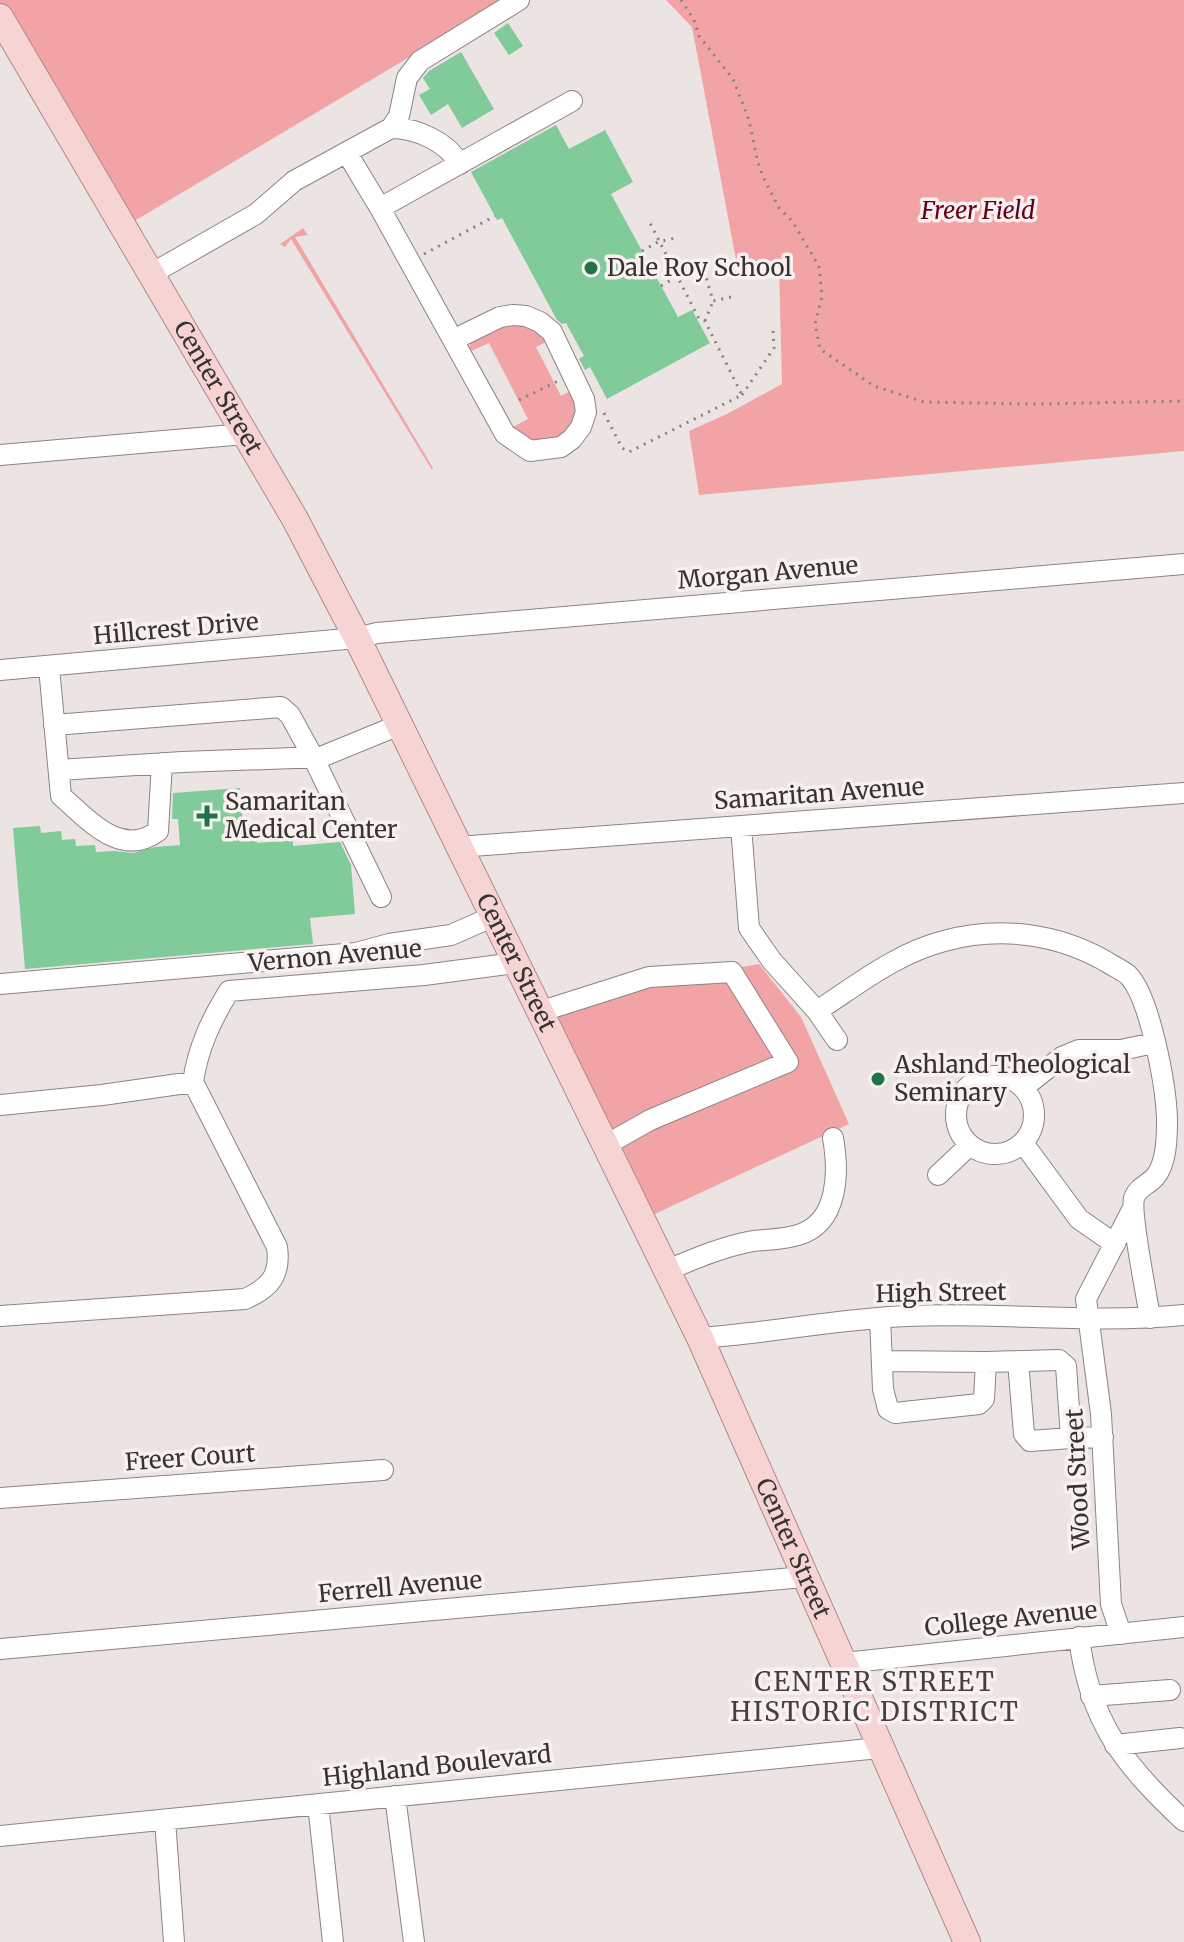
<svg xmlns="http://www.w3.org/2000/svg" width="1184" height="1942" font-family="Merriweather,serif">
	<rect width="100%" height="100%" fill="#ece3e3"/>
	<path fill="#f2a3a5" d="M0 0H505L131 223 0 4Z
		M666 0H1184V451L699 495 689 431 727 414 782 384 779 266 738 270 692 27Z
		M303 228 308 235 295 237 433 468 432 470 291 239 285 247 280 244Z
		M507 322H524L548 341 536 347 561 396 572 390 577 399V421L560 440 536 445 511 428 528 419 489 343 471 351 469 348 471 342Z
		M759 964 801 1017 849 1124 646 1218 546 1018 653 982Z"/>
	<path fill="#81cb9b" d="M508 23 523 46 509 55 494 33Z
		M461 52 494 109 462 128 448 104 431 115 419 95 430 89 423 78 429 71Z
		M556 125 569 149 605 130 633 182 611 194 678 317 692 310 710 343 607 399 590 367 585 370 579 359 584 356 566 323 562 324 557 320 502 218 497 220 471 172Z
		M240 788 244 836 256 835 257 843 293 840V846L340 842 351 865 355 914 310 918 313 944 25 969 13 828 40 826 41 833 61 831 62 840 75 839 76 846 95 845 96 852 114 851 133 853 155 847 180 845 178 819H172L173 793Z"/>
	<g fill="none" stroke-linecap="round" stroke-linejoin="round">
		<g stroke="#8c8483" stroke-width="22">
			<path id="minor" d="M391 128C417 128 447 142 460 164
				M347 153 380 208 505 434 530 451 561 447 572 439 581 427 586 412 584 399 552 332 540 322 526 316 513 315 500 317 453 340
				M380 208 572 101
				M151 274 256 214 294 181 391 128 399 116 407 78 420 61 519 0
				M0 455 245 434
				M49 667 61 796C88 819 121 859 158 831L162 763
				M0 670 357 638 377 633 1184 564
				M54 725 281 707 290 715 312 755 381 897
				M59 770 182 762 321 757 399 725
				M741 826 749 928 772 961 817 1011 837 1040
				M458 847 1184 793
				M0 984 356 953 389 944 451 935 492 917
				M817 1011C857 985 897 953 944 941 999 926 1057 933 1107 962 1113 966 1122 970 1128 975 1150 997 1166 1086 1167 1119 1167 1136 1167 1163 1155 1177 1148 1185 1138 1187 1134 1198 1130 1215 1147 1296 1150 1318
				M539 1012 649 977 732 972 788 1062 650 1120 604 1146
				M956 1115a39 39 0 1 1 78 0a39 39 0 1 1-78 0Z
				M1024 1087 1062 1057 1079 1050H1121L1154 1043
				M0 1105 102 1095 193 1082
				M1023 1143 1079 1219 1115 1244
				M938 1175 970 1145
				M665 1271C692 1260 719 1248 748 1242 765 1239 782 1240 798 1235 839 1223 839 1172 833 1138
				M0 1316 245 1299C270 1288 281 1275 277 1247L193 1082C198 1048 211 1020 229 991L424 975 515 963
				M880 1318 883 1389 888 1409 895 1413 979 1404 984 1399 986 1362 1059 1360 1066 1366 1071 1438 1103 1437
				M700 1338C769 1333 838 1319 907 1316 1000 1312 1091 1324 1184 1315
				M882 1361 986 1362
				M1018 1361 1024 1434 1030 1441 1071 1438
				M0 1498 383 1470
				M1121 1634 1111 1604 1101 1414 1086 1299 1133 1208
				M1079 1637C1089 1721 1124 1765 1184 1821
				M0 1649 804 1577
				M844 1663 1184 1627
				M1091 1696 1170 1690
				M1115 1745 1180 1738
				M395 1796 414 1942
				M318 1804 333 1942
				M165 1820 174 1942
				M0 1836 879 1748"/>
		</g>
		<g stroke="#b08989" stroke-width="28">
			<g id="major">
				<path id="s1" d="M0 17 295 519 357 638 700 1338 967 1942"/>
			</g>
		</g>
		<path stroke="#888282" stroke-width="3" stroke-dasharray="2 6" stroke-linecap="butt" d="M681 0 694 20 699 36 733 79 749 120 758 163 765 181 779 208 792 221 819 266 822 296 815 324 820 349 874 386 924 402 1035 404 1184 401
			M642 251 658 242 675 238
			M424 254 495 216
			M702 263 713 301 731 297
			M661 286 676 277 682 267
			M705 321 713 301
			M742 395 774 348 773 330
			M519 400 558 381
			M604 413 622 448 629 452 742 395 705 321 699 319 650 223"/>
		<use href="#minor" stroke="#fff" stroke-width="20"/>
		<use href="#major" stroke="#f7d4d4" stroke-width="26"/>
	</g>
	<g fill="#1f7345" stroke="#f9f0f0" stroke-width="3">
		<circle cx="591" cy="268" r="8"/>
		<path d="M203 804h8v8h8v8h-8v8h-8v-8h-8v-8h8z"/>
		<circle cx="878" cy="1079" r="8"/>
	</g>
	<g text-anchor="middle" stroke-width="7" stroke-linejoin="round" paint-order="stroke">
		<g font-size="24" font-style="italic" fill="#650018" stroke="#f9f0f0">
			<text x="978" y="219">Freer Field</text>
		</g>
		<g font-size="24" fill="#373333" stroke="#f9f0f0" text-anchor="start">
			<text x="607" y="276">Dale Roy School</text>
			<text x="225" y="810">Samaritan<tspan x="225" dy="28">Medical Center</tspan></text>
			<text x="894" y="1073">Ashland Theological<tspan x="894" dy="28">Seminary</tspan></text>
		</g>
		<g font-size="24" fill="#373333" stroke="#f9f0f0">
			<text dy="8" stroke="none"><textPath href="#s1" startOffset="430">Center Street</textPath></text>
			<text transform="translate(768 573) rotate(-5)" y="8">Morgan Avenue</text>
			<text transform="translate(176 629) rotate(-5)" y="8">Hillcrest Drive</text>
			<text transform="translate(819 794) rotate(-4)" y="8">Samaritan Avenue</text>
			<text transform="translate(335 956) rotate(-5)" y="8">Vernon Avenue</text>
			<text dy="8" stroke="none"><textPath href="#s1" startOffset="1078">Center Street</textPath></text>
			<text transform="translate(941 1293) rotate(-1)" y="8">High Street</text>
			<text transform="translate(190 1458) rotate(-4)" y="8">Freer Court</text>
			<text transform="translate(1078 1479) rotate(-93)" y="8">Wood Street</text>
			<text dy="8" stroke="none"><textPath href="#s1" startOffset="1726">Center Street</textPath></text>
			<text transform="translate(400 1587) rotate(-5)" y="8">Ferrell Avenue</text>
			<text transform="translate(1011 1619) rotate(-6)" y="8">College Avenue</text>
			<text transform="translate(437 1766) rotate(-6)" y="8">Highland Boulevard</text>
		</g>
		<g font-size="26" letter-spacing="2" fill="#463f3f" stroke="#f9f0f0">
			<text x="875" y="1691">CENTER STREET<tspan x="875" dy="30">HISTORIC DISTRICT</tspan></text>
		</g>
	</g>
</svg>
